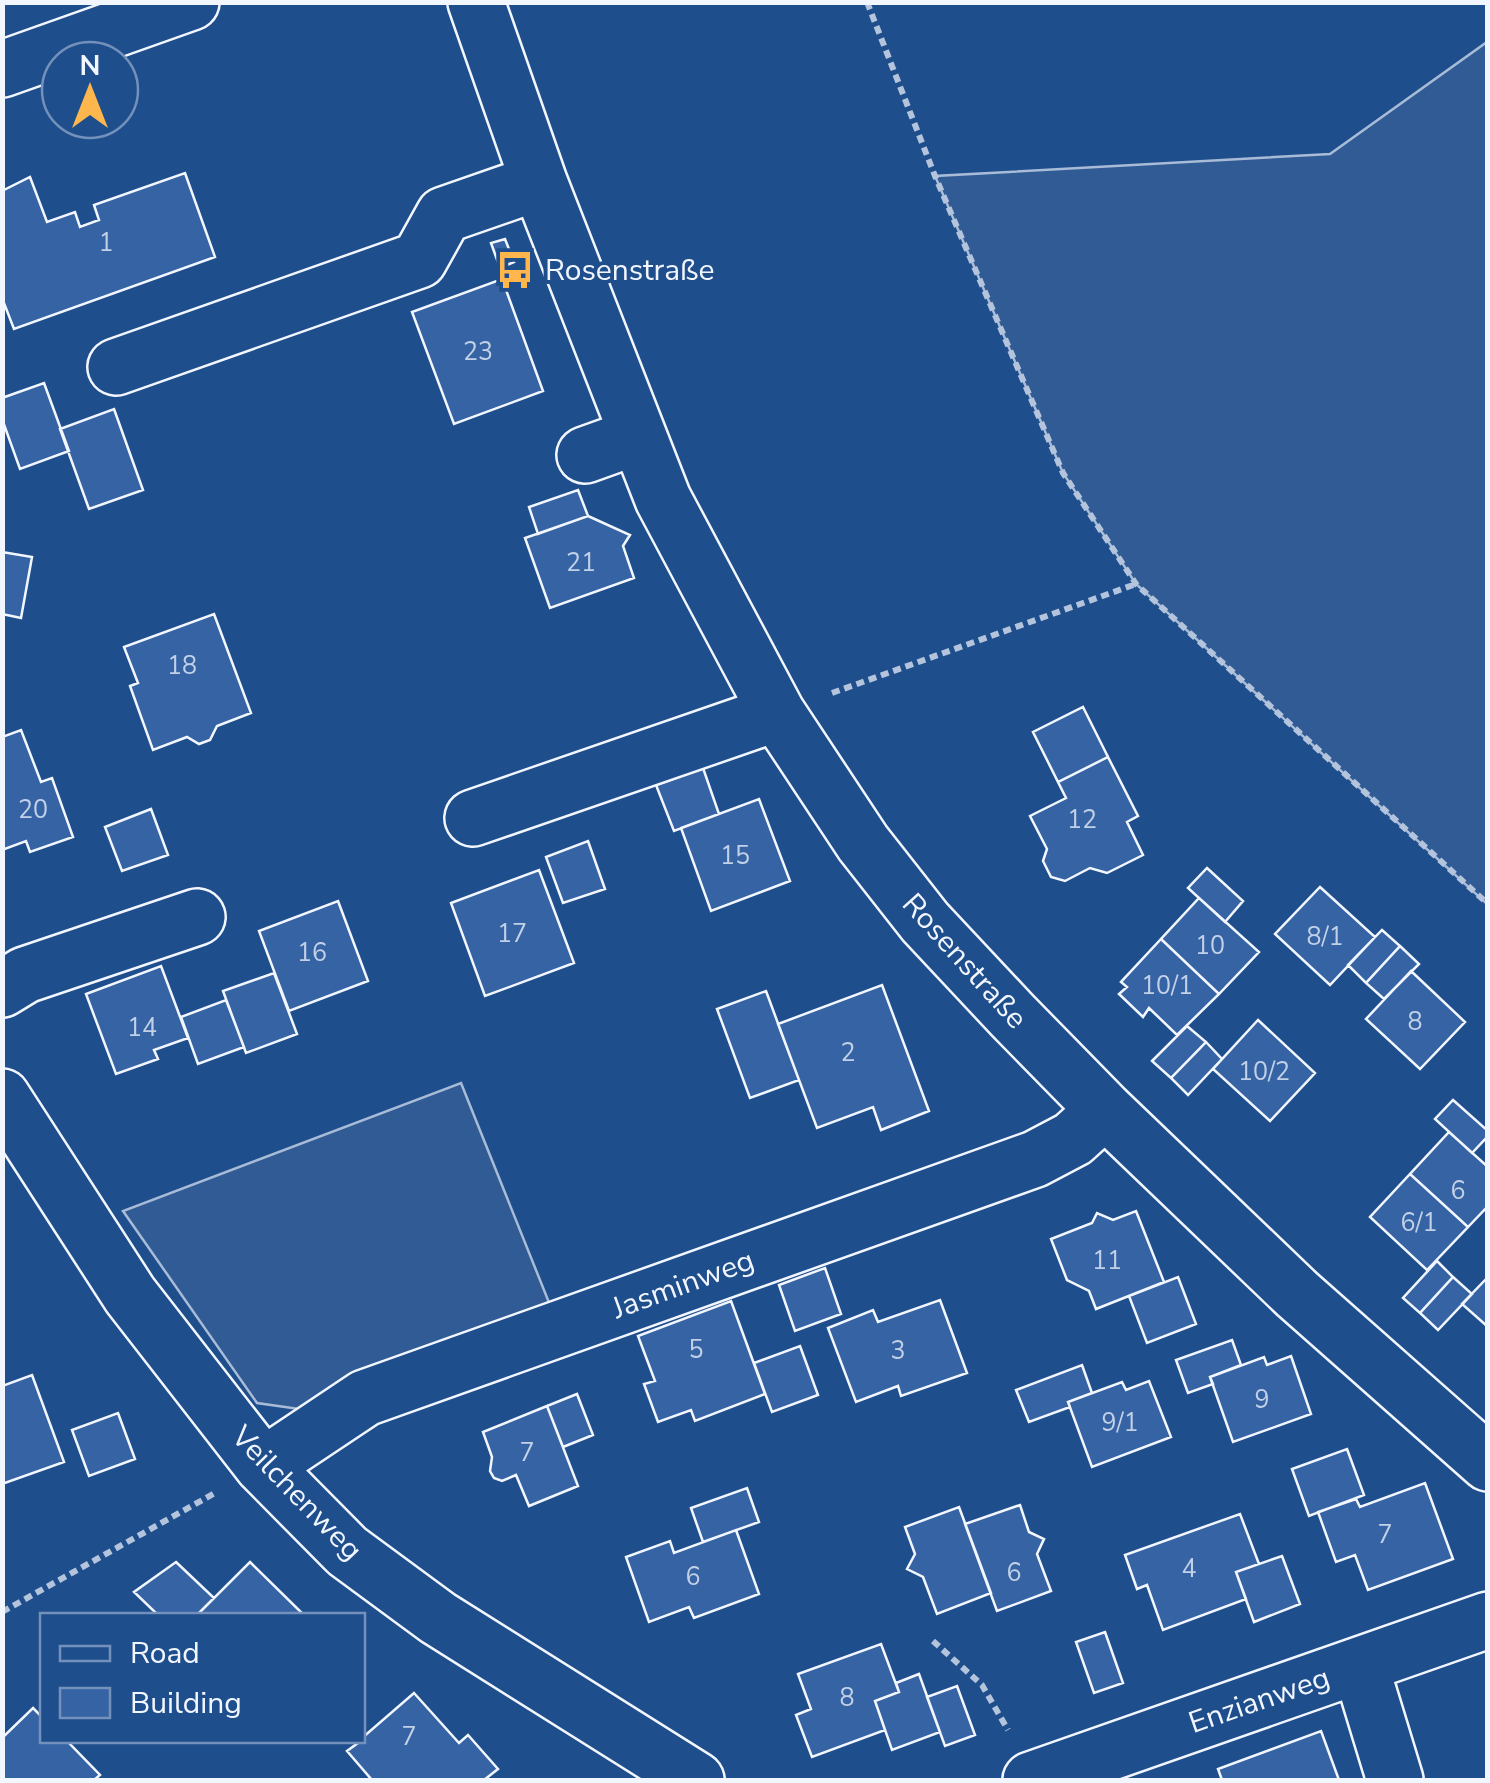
<svg xmlns="http://www.w3.org/2000/svg" width="1490" height="1783" font-family="'Nunito Sans',sans-serif">
	<rect width="100%" height="100%" fill="#1f4e8c"/>
	<path fill="#305b95" stroke="#a8bbd7" stroke-width="2.5" d="M1487 42V904L1136 584 1063 473 935 176 1330 154Z
		M461 1083 552 1310 299 1409 257 1403 123 1211Z"/>
	<path fill="#3563a3" stroke="#f2f6ff" stroke-width="2.5" d="M185 173 215 257 14 329 2 298V191L30 177 47 222 75 212 80 227 99 220 94 205Z
		M505 239 514 262 500 268 491 243Z
		M502 279 543 391 454 424 412 312Z
		M44 383 69 451 20 469 2 419V398Z
		M114 409 143 490 89 509 60 429Z
		M578 490 588 516 538 534 529 507Z
		M588 516 630 535 623 546 634 578 550 608 525 538Z
		M2 552 32 557 21 618 2 614Z
		M214 614 251 713 217 726 210 740 199 744 187 737 153 750 130 686 138 683 124 647Z
		M1083 707 1108 757 1058 782 1033 732Z
		M21 730 41 782 52 778 73 837 30 852 26 841 2 850V737Z
		M1108 757 1138 816 1127 822 1143 855 1107 873 1090 868 1065 881 1051 877 1043 861 1047 849 1030 816 1066 798 1058 782Z
		M703 768 719 814 674 831 656 785Z
		M759 799 790 881 711 911 681 828Z
		M151 809 168 855 122 871 105 827Z
		M588 841 605 889 563 903 546 857Z
		M1207 868 1243 901 1225 922 1188 888Z
		M539 870 574 963 485 996 451 903Z
		M1320 887 1375 937 1330 985 1275 934Z
		M1199 898 1259 952 1219 994 1161 939Z
		M338 901 368 981 289 1011 259 931Z
		M1382 930 1400 946 1366 983 1348 965Z
		M1161 939 1219 994 1177 1035 1149 1008 1143 1017 1119 994 1127 987 1121 982Z
		M1400 946 1419 964 1384 999 1366 983Z
		M161 966 188 1038 154 1050 158 1059 116 1074 86 994Z
		M1411 971 1465 1022 1420 1069 1366 1019Z
		M274 973 297 1034 246 1053 223 991Z
		M882 985 929 1111 881 1130 873 1107 817 1128 778 1024Z
		M766 991 799 1080 750 1098 717 1009Z
		M226 1000 244 1047 198 1064 181 1017Z
		M1258 1020 1315 1073 1270 1121 1213 1069Z
		M1187 1026 1206 1042 1171 1078 1152 1061Z
		M1206 1042 1222 1059 1188 1095 1171 1078Z
		M1453 1100 1488 1131V1136L1472 1153 1435 1119Z
		M1449 1132 1488 1167V1206L1468 1227 1410 1174Z
		M1410 1174 1468 1227 1427 1270 1370 1217Z
		M1136 1211 1164 1282 1096 1309 1089 1291 1067 1280 1051 1239 1092 1223 1097 1213 1113 1220Z
		M1437 1261 1453 1277 1420 1313 1403 1298Z
		M825 1268 841 1314 795 1331 779 1285Z
		M1178 1277 1196 1324 1147 1343 1129 1296Z
		M1453 1277 1472 1294 1438 1330 1420 1313Z
		M1488 1277V1327L1462 1304Z
		M940 1300 967 1373 901 1396 898 1386 856 1402 828 1328 873 1310 878 1322Z
		M731 1301 765 1394 695 1421 691 1410 658 1422 644 1384 655 1381 638 1336Z
		M1232 1340 1241 1365 1210 1377 1213 1384 1188 1393 1176 1360Z
		M800 1346 818 1395 772 1412 754 1363Z
		M1291 1356 1311 1414 1233 1442 1210 1377 1264 1357 1267 1365Z
		M1082 1365 1092 1393 1068 1402 1070 1407 1029 1422 1016 1390Z
		M32 1375 64 1462 2 1484V1386Z
		M1149 1381 1171 1437 1092 1467 1068 1402 1122 1382 1126 1390Z
		M577 1394 593 1435 563 1447 547 1406Z
		M547 1406 578 1486 529 1506 516 1475 502 1481 494 1478 490 1471 492 1457 483 1432Z
		M118 1413 135 1459 89 1476 72 1430Z
		M1347 1449 1364 1495 1309 1516 1292 1469Z
		M1425 1483 1453 1559 1368 1590 1355 1555 1336 1562 1318 1512 1356 1499 1360 1507Z
		M747 1488 759 1522 703 1542 691 1508Z
		M1020 1505 1029 1532 1044 1539 1037 1554 1051 1591 997 1611 965 1524Z
		M959 1507 991 1593 937 1614 923 1577 907 1569 915 1554 905 1527Z
		M1240 1514 1259 1564 1236 1572 1246 1599 1163 1630 1147 1585 1137 1589 1125 1555Z
		M736 1530 759 1594 694 1618 689 1607 649 1622 626 1557 670 1541 674 1553Z
		M1282 1556 1300 1604 1254 1622 1236 1572Z
		M176 1562 214 1598 196 1616H159L134 1592Z
		M250 1562 305 1616H196Z
		M1105 1632 1123 1683 1094 1693 1076 1642Z
		M881 1644 899 1692 875 1701 885 1730 812 1757 796 1715 811 1709 798 1674Z
		M919 1674 940 1732 892 1750 875 1701 899 1692 896 1683Z
		M957 1686 975 1735 945 1746 927 1697Z
		M414 1693 459 1743 468 1735 498 1769 484 1780H372L347 1751 362 1740V1738Z
		M33 1708 42 1717V1740H66L100 1775 94 1780H2V1738Z
		M1321 1731 1339 1780H1222L1218 1769Z"/>
	<g fill="none" stroke-linecap="round" stroke-linejoin="round">
		<g stroke="#f2f6ff" stroke-width="60">
			<path id="minor" d="M476 2 539 182 663 499 777 713 863 843 925 922 1012 1015 1105 1110 1297 1294 1488 1463
				M2 69 191 2
				M116 367 419 260 444 215 539 182
				M585 455 638 436
				M473 818 777 713
				M2 989 25 975 197 917
				M2 1097 130 1295 263 1466 347 1551 438 1618 696 1780
				M263 1466 365 1398 1035 1159 1073 1139 1105 1110
				M1360 1665 1395 1780
				M1031 1780 1488 1620"/>
		</g>
		<path stroke="#b3c4dc" stroke-width="6" stroke-dasharray="8 5" stroke-linecap="butt" d="M867 2 935 176 1063 473 1136 584 1488 904
			M832 693 1136 584
			M2 1612 215 1493
			M933 1641 982 1685 1008 1730"/>
		<use href="#minor" stroke="#1f4e8c" stroke-width="55"/>
	</g>
	<defs>
		<g id="bus-bare" transform="scale(3)"><path d="M-5-6H5V4H4V6H2V4H-2V6H-4V4H-5ZM-3.5-4V0h7V-4ZM-3.5 1.2v1.5H-2V1.2ZM2 1.2v1.5H3.5V1.2Z" fill="#ffb74d" stroke="#1f4e8c" stroke-width="2.5" paint-order="stroke"/></g>
	</defs>
	<g fill-rule="evenodd">
		<use href="#bus-bare" x="515" y="270"/>
	</g>
	<g text-anchor="middle" stroke-width="8" stroke-linejoin="round" paint-order="stroke">
		<g font-size="25" fill="#c3d1e8">
			<text x="106" y="251">1</text>
			<text x="478" y="360">23</text>
			<text x="581" y="571">21</text>
			<text x="182" y="674">18</text>
			<text x="33" y="818">20</text>
			<text x="1082" y="828">12</text>
			<text x="735" y="864">15</text>
			<text x="512" y="942">17</text>
			<text x="1325" y="945">8/1</text>
			<text x="1210" y="954">10</text>
			<text x="312" y="961">16</text>
			<text x="1167" y="994">10/1</text>
			<text x="1415" y="1030">8</text>
			<text x="142" y="1036">14</text>
			<text x="848" y="1061">2</text>
			<text x="1264" y="1080">10/2</text>
			<text x="1458" y="1199">6</text>
			<text x="1419" y="1231">6/1</text>
			<text x="1107" y="1269">11</text>
			<text x="696" y="1358">5</text>
			<text x="898" y="1359">3</text>
			<text x="1262" y="1408">9</text>
			<text x="1120" y="1431">9/1</text>
			<text x="527" y="1461">7</text>
			<text x="1385" y="1543">7</text>
			<text x="1189" y="1577">4</text>
			<text x="1014" y="1581">6</text>
			<text x="693" y="1585">6</text>
			<text x="847" y="1706">8</text>
			<text x="409" y="1745">7</text>
		</g>
		<g font-size="30" fill="#f2f6ff" stroke="#1f4e8c" text-anchor="start">
			<text x="545" y="280">Rosenstraße</text>
		</g>
		<g font-size="30" fill="#f2f6ff" stroke="#1f4e8c">
			<text transform="translate(965 961) rotate(48)" y="10">Rosenstraße</text>
			<text transform="translate(683 1284) rotate(-20)" y="10">Jasminweg</text>
			<text transform="translate(297 1493) rotate(46)" y="10">Veilchenweg</text>
			<text transform="translate(1259 1700) rotate(-19)" y="10">Enzianweg</text>
		</g>
	</g>
	<rect width="1490" height="1783" fill="none" stroke="#f2f6ff" stroke-width="10"/>
	<rect x="40" y="1613" width="325" height="130" fill="#1f4e8c" stroke="#7391ba" stroke-width="2.5"/>
	<rect x="60" y="1646" width="50" height="15" fill="#1f4e8c" stroke="#7391ba" stroke-width="2.5"/>
	<text x="130" y="1663" font-size="30" fill="#f2f6ff">Road</text>
	<rect x="60" y="1688" width="50" height="30" fill="#3563a3" stroke="#7391ba" stroke-width="2.5"/>
	<text x="130" y="1713" font-size="30" fill="#f2f6ff">Building</text>
	<g transform="translate(90 90)"><circle r="48" fill="#1f4e8c" stroke="#7391ba" stroke-width="2.5"/>
	<path d="M0-8L18 38L0 25L-18 38Z" fill="#ffb74d"/>
	<text y="-15" font-size="28" font-weight="bold" text-anchor="middle" fill="#f2f6ff">N</text>
	</g>
</svg>
